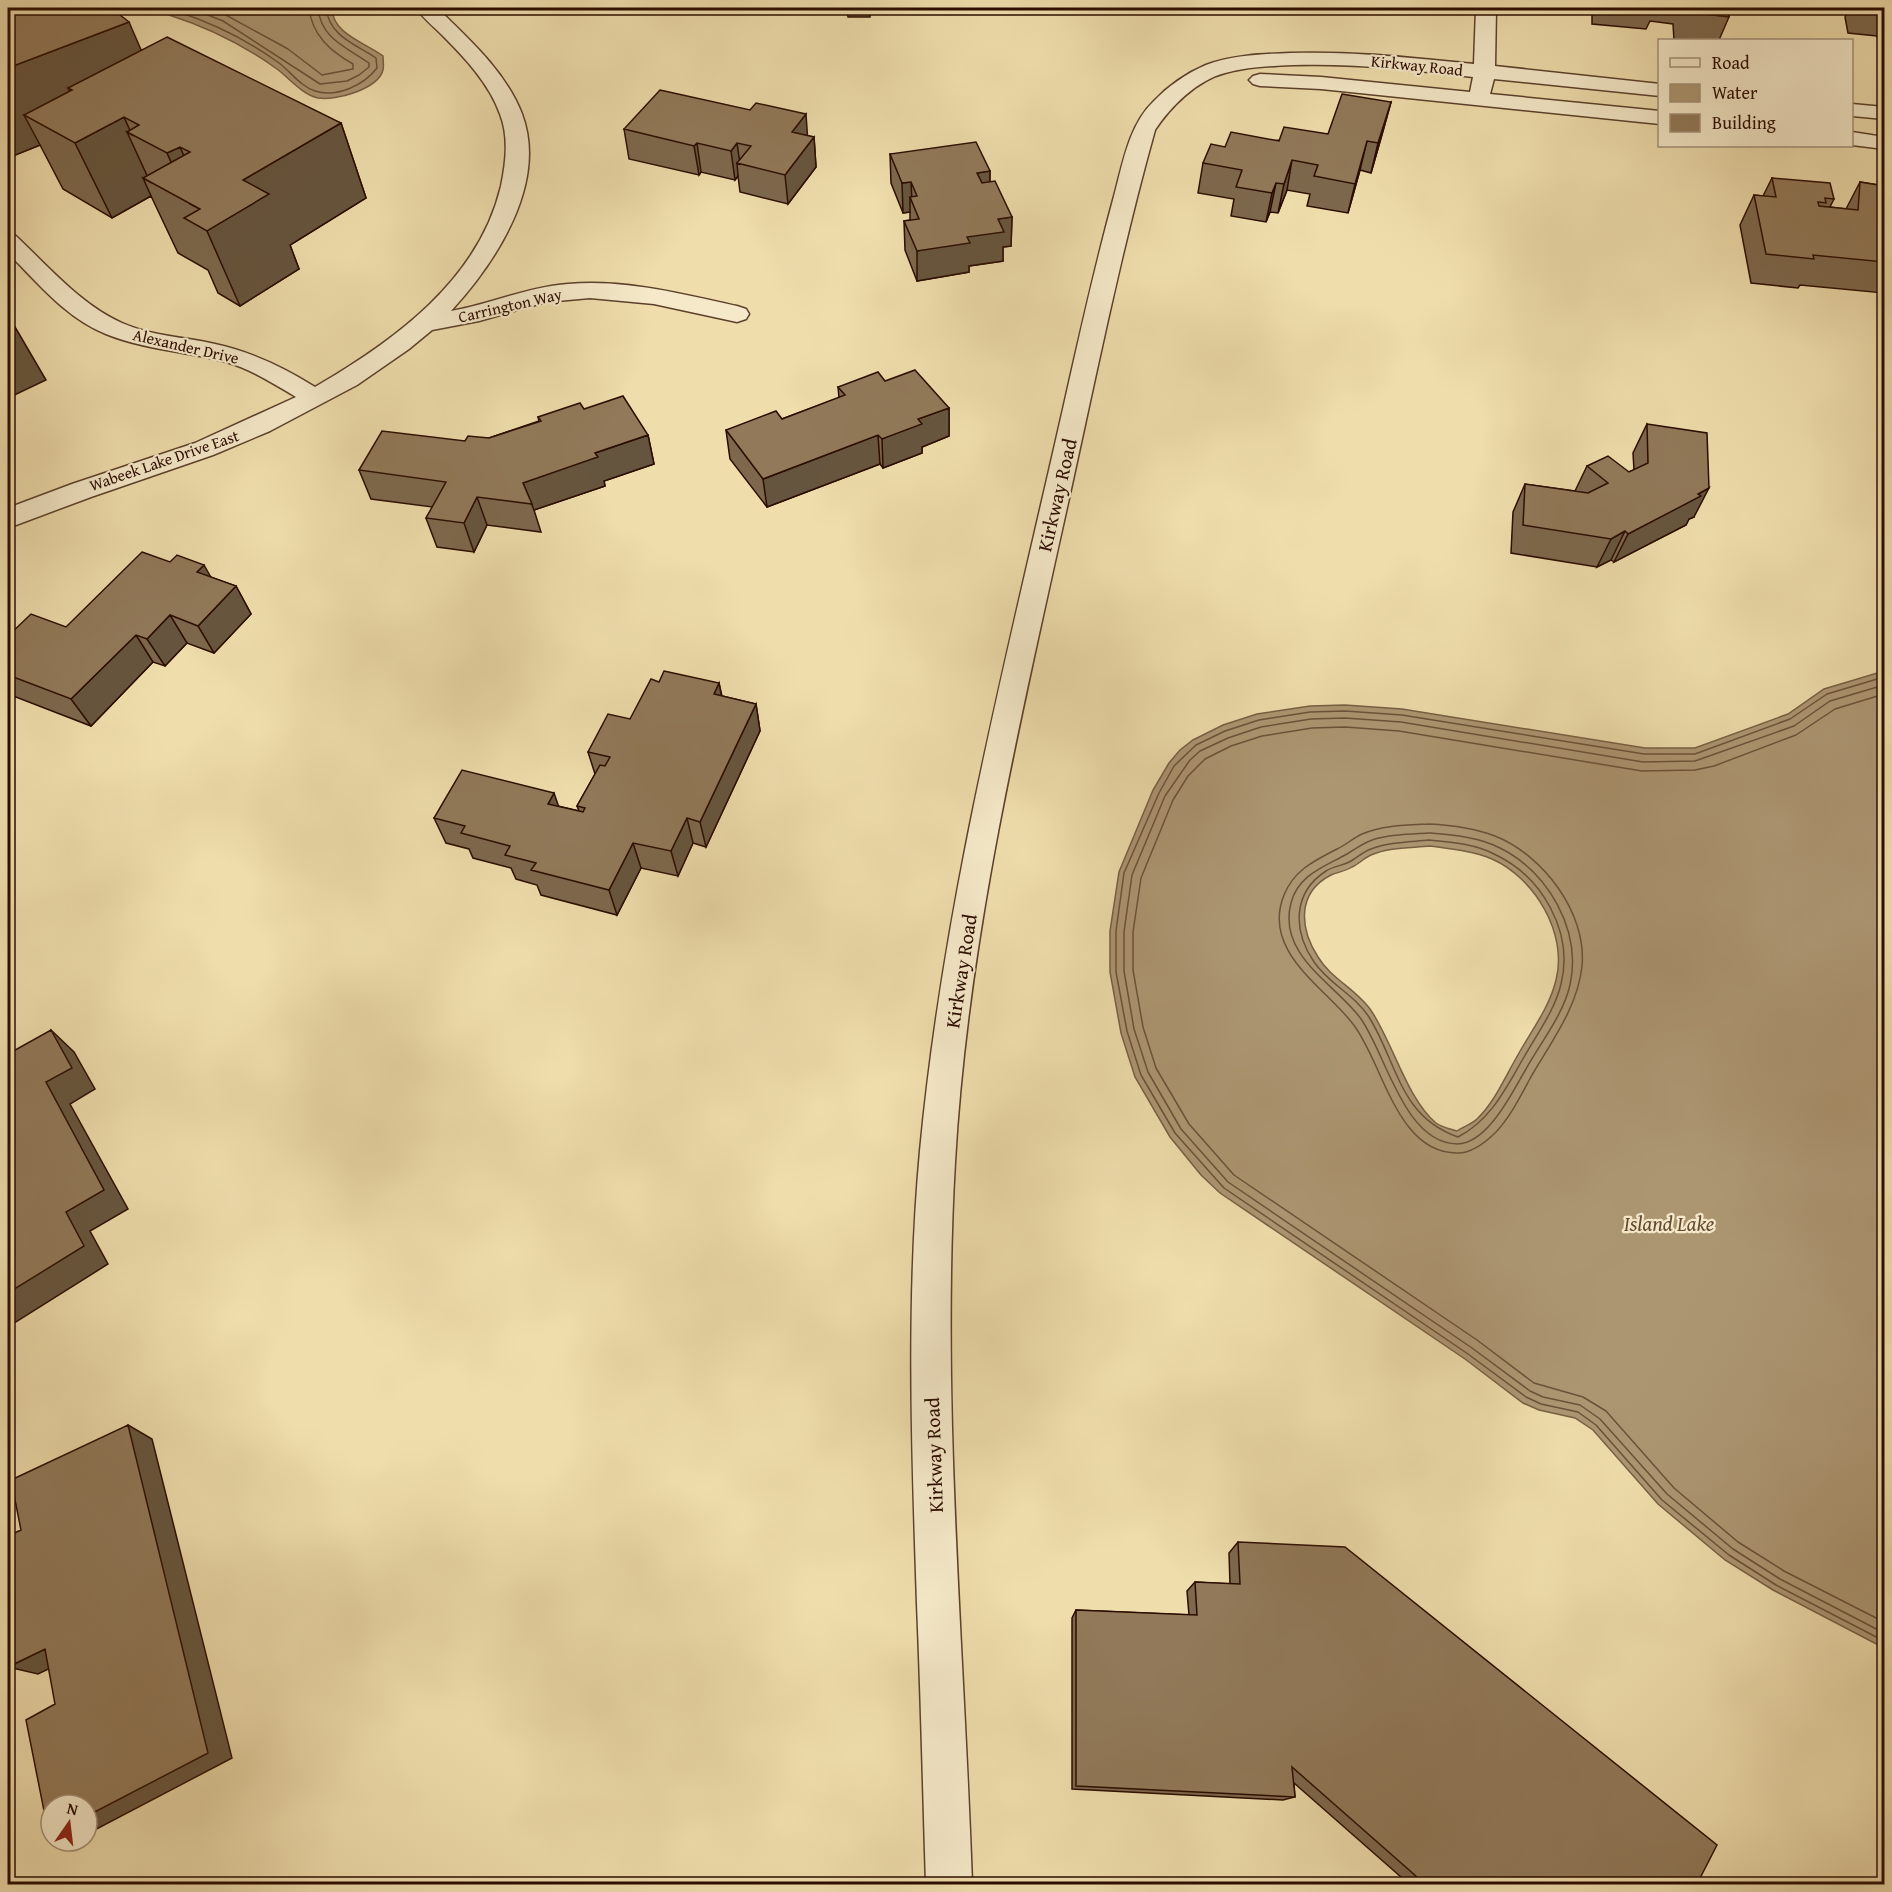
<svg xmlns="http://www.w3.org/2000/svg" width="1892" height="1892" font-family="'Gentium Book Plus',serif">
	<rect width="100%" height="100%" fill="#efddac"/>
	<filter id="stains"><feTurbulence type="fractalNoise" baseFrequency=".00333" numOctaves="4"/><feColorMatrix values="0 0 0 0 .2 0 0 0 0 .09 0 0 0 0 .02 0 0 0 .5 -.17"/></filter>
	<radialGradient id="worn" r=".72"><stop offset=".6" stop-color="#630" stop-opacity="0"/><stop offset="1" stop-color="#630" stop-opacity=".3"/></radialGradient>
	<path fill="#ac9672" stroke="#785f44" stroke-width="1.5" fill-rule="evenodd" d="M168 8H332C332 34 366 43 383 56 383 60 384 66 383 70 378 89 336 101 318 98 303 95 289 78 277 69 245 46 207 27 169 15Z
		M1884 671V1648L1773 1590 1725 1560 1658 1504 1593 1430 1575 1418 1539 1410 1523 1403 1465 1359 1220 1193 1201 1175 1170 1137 1135 1077 1121 1033 1110 972V931L1119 872 1153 790 1169 763 1180 750 1193 740 1223 725 1257 714 1310 706 1345 705 1402 709 1645 748H1695L1788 714 1824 689ZM1430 846C1451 849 1473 851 1492 859 1535 878 1568 934 1556 980 1550 1006 1532 1030 1519 1053 1506 1075 1495 1102 1477 1119 1472 1124 1463 1127 1457 1131 1451 1129 1441 1127 1436 1123 1408 1100 1393 1044 1372 1012 1359 991 1331 979 1318 957 1300 929 1296 893 1331 875 1338 872 1346 871 1352 867 1359 864 1364 858 1371 855 1389 847 1411 848 1430 846Z"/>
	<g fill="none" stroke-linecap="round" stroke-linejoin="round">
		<path stroke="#6c5139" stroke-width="1.5" d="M174 8 176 11C212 23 248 40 279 63 291 72 300 86 315 91 337 98 364 85 377 68L376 58C355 44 329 36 326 8
			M190 8 223 21 320 84 347 81 359 75 369 67V63C346 47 321 39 318 8
			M213 8 288 49 322 75 353 69V64C330 51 312 35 309 8
			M1884 677 1827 694 1790 719 1695 754H1644L1402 715 1345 711 1310 712 1259 720 1225 731 1196 745 1174 766 1159 793 1124 873 1116 931V972L1127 1031 1141 1075 1175 1133 1224 1188 1468 1354 1526 1397 1541 1404 1578 1412 1596 1425 1662 1500 1729 1555 1776 1585 1884 1641
			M1884 685 1830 701 1794 726 1695 761 1643 762 1401 722 1345 718 1311 719 1261 727 1228 738 1200 751 1190 760 1165 796 1132 875 1124 932V971L1134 1029 1148 1072 1181 1129 1228 1182 1472 1348 1530 1391 1543 1397 1580 1405 1600 1419 1667 1494 1733 1549 1780 1579 1884 1633
			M1884 694 1835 709 1796 735 1714 766 1695 770 1642 771 1399 731 1345 727 1312 728 1262 736 1231 746 1205 759 1188 776 1173 800 1141 878 1133 932V970L1143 1027 1156 1068 1189 1124 1234 1175 1477 1340 1534 1383 1583 1397 1606 1411 1674 1488 1738 1542 1784 1571 1884 1622
			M1429 824C1451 825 1474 828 1495 836 1543 855 1587 913 1582 966 1578 1006 1552 1041 1532 1075 1521 1095 1511 1116 1496 1132 1487 1141 1472 1153 1458 1153 1396 1154 1383 1062 1353 1024 1326 988 1261 952 1284 895 1294 870 1314 861 1337 849 1346 845 1353 838 1362 834 1383 825 1407 825 1429 824Z
			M1429 833C1453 835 1479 837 1500 848 1548 872 1582 930 1570 985 1563 1015 1541 1042 1526 1069 1513 1091 1488 1144 1457 1144 1404 1143 1386 1054 1361 1019 1337 985 1277 956 1291 903 1298 875 1324 867 1347 854 1356 849 1364 842 1375 839 1392 834 1411 834 1429 833Z
			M1429 840C1451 842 1476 844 1496 855 1542 877 1574 932 1561 984 1555 1010 1537 1034 1524 1057 1506 1088 1491 1120 1458 1137 1399 1116 1398 1064 1369 1017 1355 995 1329 984 1314 962 1293 931 1292 893 1326 871 1332 867 1340 866 1347 863 1356 859 1362 852 1371 849 1389 842 1410 842 1429 840Z"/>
		<g stroke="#5c402b" stroke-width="3">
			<path id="minor" d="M416 8H437C468 38 506 72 522 114 548 183 496 262 451 311 490 304 528 287 568 284 625 279 682 294 737 306L746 309 749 314 746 319 737 322 654 304 590 298 546 302 479 321 432 330 409 349 357 385 270 431 213 455 91 497 8 528V508L72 484 195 443 296 397C274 384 251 369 226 362 187 351 145 350 106 334 66 318 38 283 8 253V234L16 236C49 267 80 304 122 323 151 336 184 337 215 344 252 352 283 367 315 387 394 341 479 280 501 186 506 162 509 137 500 114 489 83 464 57 441 34 433 26 423 18 416 8Z
				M1476 8H1496L1495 66 1660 84V96L1494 79 1490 94 1660 111V124L1321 89 1260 86 1253 84 1249 80 1253 76 1260 74 1321 77 1470 92 1473 77C1413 70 1354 63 1293 65 1270 66 1247 67 1225 73 1197 80 1170 107 1155 130 1118 262 1092 396 1062 530 1016 738 967 949 955 1162 941 1403 964 1643 972 1884H926C923 1791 921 1698 917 1604 912 1454 906 1301 920 1151 944 896 1009 649 1065 400 1080 333 1095 266 1113 200 1122 168 1128 126 1153 102 1167 87 1187 73 1206 65 1232 55 1263 54 1291 53 1353 51 1413 58 1474 64Z
				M1852 104 1884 107V119L1852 116Z
				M1852 132 1884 137V149L1852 145Z"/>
		</g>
		<use href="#minor" fill="#f5e9c9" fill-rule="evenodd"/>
	</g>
	<path fill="#7d684d" stroke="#2b0c00" stroke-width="1.5" d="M8 8 141 50 341 123 366 198 290 245 299 269 240 306 218 293 208 270 178 253 151 196 112 218 63 189 40 145 8 158Z
		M847 8H870V17H848Z
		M1592 8H1728L1729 17 1719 40H1674L1673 24 1650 21 1646 29 1592 24Z
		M1849 8H1884V66L1877 36 1848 33 1845 17Z
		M1391 102 1383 131 1371 173 1360 170 1348 213 1307 206 1310 194 1287 190 1278 213 1270 212 1266 222 1231 216 1234 199 1198 193 1203 163 1225 147 1328 134Z
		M624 129 808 136 814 137 816 167 788 204 740 192 738 176 735 180 701 172 699 175 629 159Z
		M890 154 990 171V182L1012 217 1011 246 1003 247V261L969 266V272L917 281 905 250 904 221 910 220V212L903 213 891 183Z
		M1772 178 1834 199 1830 207 1846 209 1860 182 1884 186V293L1800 285 1798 288 1751 283 1740 225 1754 195 1763 196Z
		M885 381 949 408V436L922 447V453L883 468 880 464 767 507 730 459 726 430 782 419 839 398 838 387Z
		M584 409 648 435 654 464 604 481 605 486 534 510 541 532 487 525 474 552 437 547 426 518 433 507 371 499 359 470 465 441 489 438 539 421 538 417Z
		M1647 424 1694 517 1689 519 1686 525 1614 562 1611 560 1597 567 1511 553 1513 512 1525 484 1575 491 1587 466 1629 472 1634 470 1633 453Z
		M210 577 236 586 251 614 214 653 187 643 165 666 153 662 91 726 8 694V636L66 627Z
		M659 682 719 683 722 696 756 704 760 731 706 847 693 843 678 876 641 868 617 915 541 895 537 885 516 879 511 868 473 858 469 849 446 843 434 818 558 806 579 811 577 806 595 774 588 752 630 719Z
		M1238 1542 1697 1884H1409L1294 1783 1295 1797 1283 1800 1072 1789V1618L1076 1610 1189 1615 1187 1591 1195 1582 1230 1584 1229 1553Z"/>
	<path fill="#66553e" stroke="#2b0c00" stroke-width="1.5" d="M129 22 161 96 72 90 68 88 87 126 24 115 40 145 8 158V68Z
		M1391 102 1383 131 1371 173 1378 143Z
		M806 114 808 143 792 132Z
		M124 117 132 135 127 132 150 182 143 178 151 196 112 218 75 143Z
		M341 123 366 198 290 245 299 269 240 306 207 231 243 180Z
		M814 137 816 167 788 204 785 175Z
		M1367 141 1360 170 1348 213 1355 184Z
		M697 143 701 172 699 175 694 146Z
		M737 143 740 164 737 163 738 176 735 180 731 151Z
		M180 147 213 221 200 209 190 204 167 153Z
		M1292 160 1287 190 1278 213 1284 184Z
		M990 171 989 200 977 173Z
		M911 182 912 201 910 197V212L903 213 902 183Z
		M1276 183 1270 212 1266 222 1272 193Z
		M1012 217 1011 246 1003 247V261L969 266V272L917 281V251L967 237 998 219Z
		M8 315 46 380 8 398Z
		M949 408V436L922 447V453L883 468 882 439 918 419Z
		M648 435 654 464 604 481 605 486 534 510 523 483 595 453Z
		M878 435 880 464 767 507 763 479Z
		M1709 488 1694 517 1689 519 1686 525 1614 562 1628 534Z
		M477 497 487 525 474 552 464 523Z
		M1625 531 1611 560 1597 567 1611 539Z
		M204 565 220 593 197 572Z
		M236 586 251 614 214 653 198 626Z
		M170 615 187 643 165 666 147 639Z
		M136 635 153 662 91 726 71 699Z
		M719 683 724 710 714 694Z
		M756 704 760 731 706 847 700 822Z
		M554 793 563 819 548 804Z
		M687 818 693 843 678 876 671 851Z
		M633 843 641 868 617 915 609 890Z
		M51 1030 74 1052 95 1089 70 1104 128 1209 90 1231 108 1264 8 1327V1293L66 1212 46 1082Z
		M128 1425 152 1439 232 1758 87 1834V1816Z
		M45 1649 74 1657 38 1674 8 1667Z"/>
	<path fill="#917959" stroke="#2b0c00" stroke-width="1.5" d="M8 8H111L129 22 8 68Z
		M1685 8H1728L1729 17 1686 12Z
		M167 37 341 123 243 180 269 194 207 231 184 218 200 209 143 178 190 152 180 147 167 153 127 132 139 125 124 117 75 143 24 115 72 90 68 88Z
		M660 90 750 110 756 103 806 114 792 132 814 137 785 175 737 163 751 146 737 143 731 151 697 143 694 146 624 129Z
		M1342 94 1391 102 1378 143 1367 141 1355 184 1314 176 1318 165 1292 160 1284 184 1276 183 1272 193 1236 187 1242 170 1203 163 1211 144 1225 147 1231 132 1279 141 1284 127 1328 134Z
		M976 142 990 171 977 173 982 183 995 181 1012 217 998 219 1004 232 967 237 970 243 917 251 904 221 919 219 910 197 917 196 911 182 902 183 890 154Z
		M1772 178 1830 183 1834 199 1825 198 1826 203 1818 202 1819 206 1858 210 1860 182 1884 186V262L1813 255 1814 259 1766 254 1754 195 1776 197Z
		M915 370 949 408 918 419 922 424 882 439 878 435 763 479 726 430 776 411 782 419 845 395 838 387 878 372 885 381Z
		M623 396 648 435 595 453 598 457 523 483 532 504 477 497 464 523 426 518 446 482 359 470 382 431 465 441 468 436 489 438 541 421 538 417 580 403 584 409Z
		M1647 424 1707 433 1709 488 1698 494 1701 496 1628 534 1625 531 1611 539 1523 525 1525 484 1588 493 1608 483 1587 466 1608 456 1629 472 1648 463Z
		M142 552 170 562 177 555 204 565 197 572 236 586 198 626 170 615 147 639 136 635 71 699 8 675V636L31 614 66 627Z
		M664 671 719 683 714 694 756 704 700 822 687 818 671 851 633 843 609 890 531 870 536 863 505 855 510 846 461 833 465 826 434 818 462 770 554 793 548 804 583 812 585 808 577 806 600 765 605 766 610 757 588 752 608 714 630 719 651 679 659 682Z
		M51 1030 72 1068 46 1082 104 1190 66 1212 84 1246 8 1293V1054Z
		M128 1425 208 1753 87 1816V1805H51V1835L49 1836 26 1720 55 1704 45 1649 8 1667V1536L21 1530 11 1480Z
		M1238 1542 1345 1547 1717 1845 1697 1884H1425L1292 1767 1295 1797 1076 1786V1610L1197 1615 1195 1582 1240 1584Z"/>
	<g text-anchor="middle" stroke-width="4.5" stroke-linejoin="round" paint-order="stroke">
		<g font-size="16" fill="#2b0c00" stroke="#f5e9c9">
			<text transform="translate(1417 65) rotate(6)" y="6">Kirkway Road</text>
			<text transform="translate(510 305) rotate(-13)" y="6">Carrington Way</text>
			<text transform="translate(186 346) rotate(13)" y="6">Alexander Drive</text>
			<text transform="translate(164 460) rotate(-19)" y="6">Wabeek Lake Drive East</text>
		</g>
		<g font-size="20" fill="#2b0c00" stroke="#f5e9c9">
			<text transform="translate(1057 495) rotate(-77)" y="7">Kirkway Road</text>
			<text transform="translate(961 971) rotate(-81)" y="7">Kirkway Road</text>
			<text transform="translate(934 1455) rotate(-92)" y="7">Kirkway Road</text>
		</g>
		<g font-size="21" font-style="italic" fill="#654a33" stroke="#f5e9c9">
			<text x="1669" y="1231">Island Lake</text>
		</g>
	</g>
	<rect width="1892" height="1892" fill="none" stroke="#efddac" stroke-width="30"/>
	<rect x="9" y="9" width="1874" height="1874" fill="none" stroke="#2b0c00" stroke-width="3"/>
	<rect x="15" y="15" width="1862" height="1862" fill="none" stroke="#2b0c00" stroke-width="1.5"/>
	<rect x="1658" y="39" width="195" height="108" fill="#f5e9c9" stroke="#a49179" stroke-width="1.5"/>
	<rect x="1670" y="58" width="30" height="9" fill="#f5e9c9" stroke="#a49179" stroke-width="1.5"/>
	<text x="1712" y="69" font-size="18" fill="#2b0c00">Road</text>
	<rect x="1670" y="84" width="30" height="18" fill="#ac9672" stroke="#a49179" stroke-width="1.5"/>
	<text x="1712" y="99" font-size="18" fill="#2b0c00">Water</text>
	<rect x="1670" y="114" width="30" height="18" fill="#917959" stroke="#a49179" stroke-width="1.5"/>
	<text x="1712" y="129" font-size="18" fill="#2b0c00">Building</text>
	<g transform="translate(69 1823) rotate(14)"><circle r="28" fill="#f5e9c9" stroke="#a49179" stroke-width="1.5"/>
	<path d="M0-4.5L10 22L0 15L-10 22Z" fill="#8f2418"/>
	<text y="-9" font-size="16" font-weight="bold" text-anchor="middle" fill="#2b0c00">N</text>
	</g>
	<rect width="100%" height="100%" filter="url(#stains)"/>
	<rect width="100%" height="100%" fill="url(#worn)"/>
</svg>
